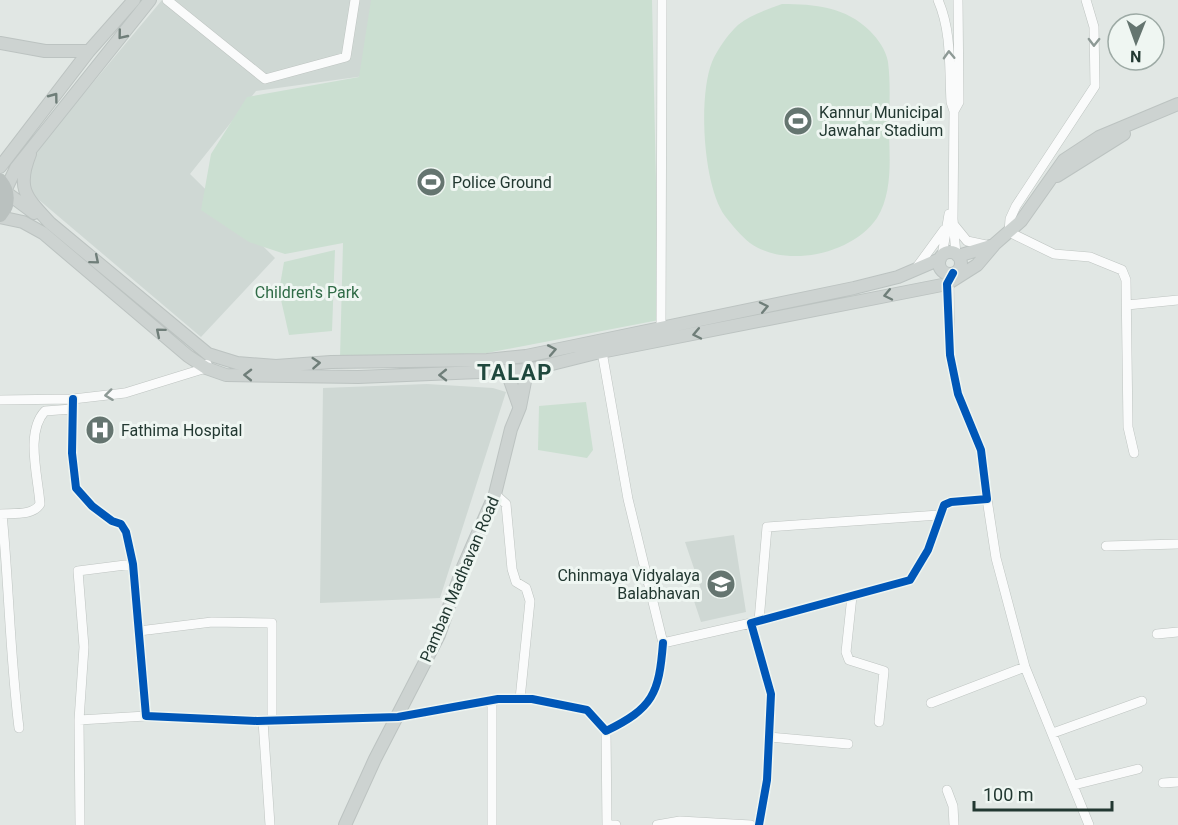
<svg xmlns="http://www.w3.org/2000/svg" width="1178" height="825" font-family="Roboto,sans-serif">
	<rect width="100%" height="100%" fill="#e1e7e4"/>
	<path fill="#cfd8d4" d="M162 0H375L364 76 256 91 190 174 275 258 201 337 32 194 27 176 36 151Z
		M427 384 493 388 506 392 440 598 320 603 323 388Z
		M734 535 746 612 701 622 692 595 702 592 685 542Z"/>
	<path fill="#cbdfd1" d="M371 0H652L659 320 487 353 340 358 343 243 285 254 249 242 201 210 211 154 247 97 359 77Z
		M782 4C815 4 846 7 870 31 878 39 886 50 888 62 891 85 889 111 889 134 890 162 892 194 877 218 853 254 786 269 750 243 741 236 732 225 725 216 703 186 698 97 712 62 717 50 728 34 738 25 750 15 768 9 782 4Z
		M335 250 332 331 289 335 279 291 284 262Z
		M586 402 593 450 587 458 538 450 539 406Z"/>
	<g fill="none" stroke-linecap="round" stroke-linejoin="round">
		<g stroke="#bec4c1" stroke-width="10">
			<path id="minor" d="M167 0 265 79 346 57 355 0
				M938 0C952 32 949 68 951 102L954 111 953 219 956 255
				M1086 0 1094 27 1095 86 1016 206 1010 219 1009 232 1054 254 1090 257 1122 270 1126 280 1128 427 1134 453
				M954 111 959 102 958 0
				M954 225 967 241 986 245
				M942 256 949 214
				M917 267 944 230
				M1127 305 1178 300
				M661 328 662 0
				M601 346 628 499 663 643 751 623
				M73 399 72 453 76 488 92 506 112 521 121 524 126 532 133 564 146 716 257 721 398 717 498 699H532L587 710 606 731C653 708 659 694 663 643
				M0 400 73 399 125 393 206 368 207 364
				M495 494 506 504 512 569 516 582 526 588 530 601 520 699
				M987 499 996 558 1025 667 1089 825
				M0 514C13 513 33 516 40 504 38 476 25 432 45 411L72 409
				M2 514C9 585 10 657 19 728
				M1106 546 1178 544
				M852 596 846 652 849 660 884 671 879 722
				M759 621 767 527 939 515
				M139 631 212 622 272 623V721
				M1157 634 1178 632
				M931 703 1025 667
				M79 720 146 716
				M263 721 270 825
				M606 731 607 825H616
				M1053 733 1142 701
				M769 737 848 744
				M1163 783 1178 782
				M1074 785 1138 769
				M947 790 953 806 954 825
				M80 825 79 720 84 647 78 571 133 564
				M492 825V700
				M657 825 680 821 751 825
				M759 825 767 780 771 694 751 623 910 580 928 550 944 505 951 502 987 499 981 450 958 394 950 355 949 281"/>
		</g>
		<g stroke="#bcc3c1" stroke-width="14">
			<path id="major" d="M0 43 45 51H89
				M30 154C16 189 26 197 50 223L208 354 237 363 276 366 331 362 487 360 526 356 854 288 898 277 940 259
				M0 167 89 51 134 0
				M1057 176 1124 134
				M6 189 16 168 150 0
				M7 193 34 213
				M0 217 23 222 43 233 188 356 206 368 226 375 358 377 528 370 596 353 947 284 977 265 994 245
				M989 249 1021 221 1064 160 1099 137 1178 104
				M939 263a11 11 0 1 1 22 0a11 11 0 1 1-22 0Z
				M958 256 994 245
				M507 372 519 406
				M345 825 375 759 439 635 463 567 495 494 511 429 520 407 528 366"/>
		</g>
		<g stroke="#bcc3c1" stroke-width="15">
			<path id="highway" d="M0 181C9 192 9 204 0 215"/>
		</g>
		<use href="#minor" stroke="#fafbfb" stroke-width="9"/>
		<use href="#major" stroke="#cdd3d1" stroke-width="12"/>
		<use href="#highway" stroke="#bac1bf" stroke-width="14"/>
		<g stroke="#eff6f2" stroke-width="11">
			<path id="cycleway" d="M73 399 72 453 76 488 92 506 112 521 121 524 126 532 133 564 146 716 257 721 398 717 498 699H532L587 710 606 731C653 708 659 694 663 643
				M759 825 767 780 771 694 751 623 910 580 928 550 944 505 951 502 987 499 981 450 958 394 950 355 947 284 953 273"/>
		</g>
		<use href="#cycleway" stroke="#0057b8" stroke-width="8"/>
	</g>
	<defs><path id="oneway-chevron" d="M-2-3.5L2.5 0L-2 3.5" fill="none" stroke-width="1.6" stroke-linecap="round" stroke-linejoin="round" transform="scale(1.5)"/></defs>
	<g stroke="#6f7e79">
		<use href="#oneway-chevron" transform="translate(122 35) rotate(129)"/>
		<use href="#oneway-chevron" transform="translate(54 97) rotate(-53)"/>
		<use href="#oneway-chevron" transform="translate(95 260) rotate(40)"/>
		<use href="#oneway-chevron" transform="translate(888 295) rotate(168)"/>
		<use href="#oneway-chevron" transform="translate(764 307) rotate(-12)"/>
		<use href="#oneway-chevron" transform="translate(160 332) rotate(-140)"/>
		<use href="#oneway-chevron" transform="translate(697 334) rotate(168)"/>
		<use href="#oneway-chevron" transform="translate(552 350) rotate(-11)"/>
		<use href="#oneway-chevron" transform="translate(316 363) rotate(-4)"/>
		<use href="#oneway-chevron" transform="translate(248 375) rotate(-179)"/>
		<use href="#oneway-chevron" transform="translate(443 375) rotate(179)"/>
	</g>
	<g stroke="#8e9a96">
		<use href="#oneway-chevron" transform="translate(1094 42) rotate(91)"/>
		<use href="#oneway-chevron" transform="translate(949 55) rotate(-92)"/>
		<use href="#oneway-chevron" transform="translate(109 395) rotate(173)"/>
	</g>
	<defs>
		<g id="stadium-disc" transform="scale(1.5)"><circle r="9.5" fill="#657570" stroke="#eff6f2"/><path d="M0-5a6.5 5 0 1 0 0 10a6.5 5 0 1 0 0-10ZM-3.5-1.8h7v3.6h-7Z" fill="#fff"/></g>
		<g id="hospital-disc" transform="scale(1.5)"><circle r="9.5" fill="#657570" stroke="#eff6f2"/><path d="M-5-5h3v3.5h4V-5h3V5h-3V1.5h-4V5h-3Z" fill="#fff"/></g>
		<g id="school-disc" transform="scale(1.5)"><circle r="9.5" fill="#657570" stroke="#eff6f2"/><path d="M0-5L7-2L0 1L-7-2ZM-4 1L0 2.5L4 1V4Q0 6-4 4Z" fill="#fff"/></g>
	</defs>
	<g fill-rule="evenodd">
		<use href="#stadium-disc" x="798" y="121"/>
		<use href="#stadium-disc" x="431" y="182"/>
		<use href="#hospital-disc" x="100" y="430"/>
		<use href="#school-disc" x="721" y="584"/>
	</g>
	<g text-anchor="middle" stroke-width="6" stroke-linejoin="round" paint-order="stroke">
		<g font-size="16" fill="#223831" stroke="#eff6f2" text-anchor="start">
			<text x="819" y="118">Kannur Municipal<tspan x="819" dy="18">Jawahar Stadium</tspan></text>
			<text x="452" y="188">Police Ground</text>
			<text x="121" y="436">Fathima Hospital</text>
			<text x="700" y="581" text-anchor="end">Chinmaya Vidyalaya<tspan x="700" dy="18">Balabhavan</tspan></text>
		</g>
		<g font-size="16" fill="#2f6b46" stroke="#eff6f2">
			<text x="307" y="298">Children's Park</text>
		</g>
		<g font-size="16" fill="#223831" stroke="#eff6f2">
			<text transform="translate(459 579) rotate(-67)" y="6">Pamban Madhavan Road</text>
		</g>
		<g font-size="22" font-weight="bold" letter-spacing="1.5" fill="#1f483d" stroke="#eff6f2">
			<text x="515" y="380">TALAP</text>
		</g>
	</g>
	<g transform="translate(1136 42) rotate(181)"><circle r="28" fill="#eff6f2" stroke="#9daaa5" stroke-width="1.5"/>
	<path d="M0-4.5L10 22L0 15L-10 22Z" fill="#657570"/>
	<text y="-9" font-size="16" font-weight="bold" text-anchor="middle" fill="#223831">N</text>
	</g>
	<path d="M974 801v9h138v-9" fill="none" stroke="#223831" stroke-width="3"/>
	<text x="983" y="801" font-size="18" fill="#223831" stroke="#eff6f2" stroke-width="4.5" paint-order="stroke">100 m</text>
</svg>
